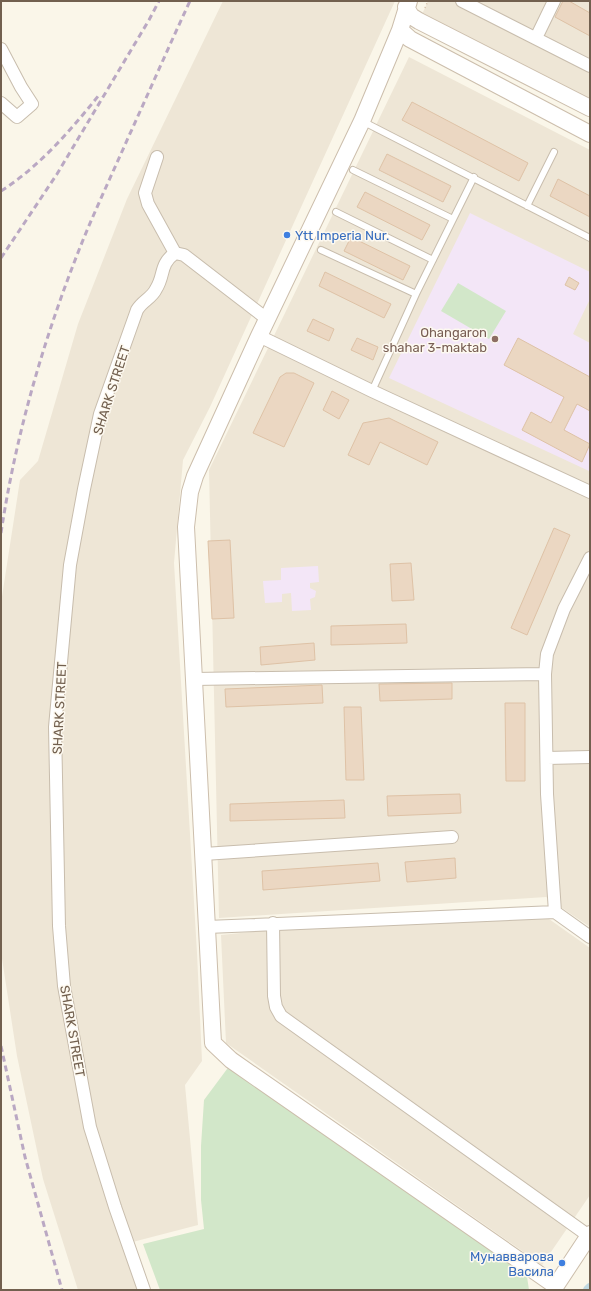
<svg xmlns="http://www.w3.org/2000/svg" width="591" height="1291" font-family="Rubik,sans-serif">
	<rect width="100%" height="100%" fill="#faf6e9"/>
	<path fill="#eee6d6" d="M223 1H395L210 407 183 460 174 563 197 953 202 1061 185 1085 198 1225 125 1244 141 1290H78L43 1179 17 1056 1 952V603L20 480 38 461 78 324 127 199Z
		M428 1H590V108L419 21Z
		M409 57 590 150V927L546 897 219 918 209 470Z
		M549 919 590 948V1195L542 1265 226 1043 221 935 279 929Z"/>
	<path fill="#f3e6f7" d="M470 213 590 272V299L573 334 590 343 589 471 389 378Z
		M318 566 319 582 310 583V588L316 591 315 597 310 599 311 610 292 611 291 593 282 594V602L265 603 263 581 281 580V568Z"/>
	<path fill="#d2e7c9" d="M458 283 506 311 489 339 441 311Z
		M230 1065 526 1270 529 1290H160L143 1244 204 1229 201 1200V1146L204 1100Z"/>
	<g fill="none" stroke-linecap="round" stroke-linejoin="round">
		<path stroke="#c0d9e2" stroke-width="10" d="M588 1290 590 1288"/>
	</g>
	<path fill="#ebd7c2" stroke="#dec2a6" d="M563 1H569L590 13V36L555 17Z
		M412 102 528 163 519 181 402 120Z
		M387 154 451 186 443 202 379 170Z
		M558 179 590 196V217L550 196Z
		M365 192 430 225 422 240 357 207Z
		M351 237 410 266 403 280 344 251Z
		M325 272 391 304 384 318 319 286Z
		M569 277 579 283 575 290 565 285Z
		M313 319 334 329 329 341 307 331Z
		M357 338 378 347 373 360 351 350Z
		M518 338 590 377V411L577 404 564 430 590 444 582 462 522 430 531 412 551 423 564 397 504 365Z
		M286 373H294L314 383 284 447 253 433 280 377Z
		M332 391 349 400 339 419 323 410Z
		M389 418 438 442 427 465 380 442 369 465 348 455 363 423Z
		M554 528 570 535 527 635 511 628Z
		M230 540 234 618 212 619 208 541Z
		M411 563 414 600 392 601 390 564Z
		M406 624 407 643 331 645V626Z
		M314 643 315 660 261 665 260 647Z
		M452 683V699L380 701 379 684Z
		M322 685 323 703 226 707 225 689Z
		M505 703H525V781H506Z
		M344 707H361L364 780H346Z
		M460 794 461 813 388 816 387 796Z
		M344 800 345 818 230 821V804Z
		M455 858 456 878 407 882 405 862Z
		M378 863 380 881 263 890 262 871Z"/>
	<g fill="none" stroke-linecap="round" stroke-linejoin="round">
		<g stroke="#c8bdad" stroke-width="8">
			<path id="lane" d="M362 121 590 238
				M353 170 453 219
				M527 206 554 152
				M336 212 433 260
				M321 250 416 294
				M372 391 416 294 474 177"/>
		</g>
		<g stroke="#c8bdad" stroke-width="14">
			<path id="street" d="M462 1 590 66
				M536 38 554 1
				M1 49 21 87 32 104 17 117 1 103
				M157 157 145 193 148 204 175 253
				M259 336 372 391 590 492
				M194 679 545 674
				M547 758 590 757
				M204 854 452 837
				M555 912 547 794 545 674 547 654 564 609 590 558
				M273 923 274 996 276 1007 281 1016 589 1236
				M207 927 555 912 590 937
				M144 1290 115 1207 90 1127 64 986 59 926 55 727 70 565 84 489 100 414 137 310C142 301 152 298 156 289 165 275 159 265 175 253L184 255 267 319"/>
		</g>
		<g stroke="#ccbeac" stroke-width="18">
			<path id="secondary" d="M409 1 400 30 362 121 259 336 195 476 190 492 186 527 213 1043 231 1060 556 1286
				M406 7 411 16 419 21 590 108
				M400 30 410 39 590 134
				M553 1290 590 1234"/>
		</g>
		<path stroke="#d2bda7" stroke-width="1.5" stroke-dasharray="1 3" stroke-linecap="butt" d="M425 8 428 1"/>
		<use href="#lane" stroke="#fff" stroke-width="6"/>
		<use href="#street" stroke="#fff" stroke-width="12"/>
		<use href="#secondary" stroke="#fff" stroke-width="16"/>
		<path stroke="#baa8c3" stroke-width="3" stroke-dasharray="6 4" stroke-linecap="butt" d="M1 191C39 167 71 130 99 95
			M1 258 57 174 149 20 159 1
			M1 533C16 433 45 334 83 240 97 206 113 172 128 138 149 92 169 46 190 1
			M1 1046 25 1157 62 1290"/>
	</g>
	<g fill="#3f7fe0" stroke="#fdf9f0" stroke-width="1.5">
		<circle cx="287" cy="235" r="4"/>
		<circle cx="562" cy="1263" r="4"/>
	</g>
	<circle fill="#8d6e63" stroke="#fdf9f0" stroke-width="1.5" cx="495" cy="339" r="4"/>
	<g text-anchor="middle" stroke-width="3" stroke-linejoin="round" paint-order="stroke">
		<g font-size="13" fill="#366cbe" stroke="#fdf9f0" text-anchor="start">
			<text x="295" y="240">Ytt Imperia Nur.</text>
			<text x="554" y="1261" text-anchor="end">Мунавварова<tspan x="554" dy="15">Васила</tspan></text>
		</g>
		<g font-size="13" fill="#785e54" stroke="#fdf9f0" text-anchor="end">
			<text x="487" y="337">Ohangaron<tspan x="487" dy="15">shahar 3-maktab</tspan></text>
		</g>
		<g font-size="13" fill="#72604f" stroke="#fdf9f0">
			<text transform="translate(111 390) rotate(-72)" y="5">SHARK STREET</text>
			<text transform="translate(59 708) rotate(-87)" y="5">SHARK STREET</text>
			<text transform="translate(73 1031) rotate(80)" y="5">SHARK STREET</text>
		</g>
	</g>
	<rect width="591" height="1291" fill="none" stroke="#72604f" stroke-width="4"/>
</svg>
